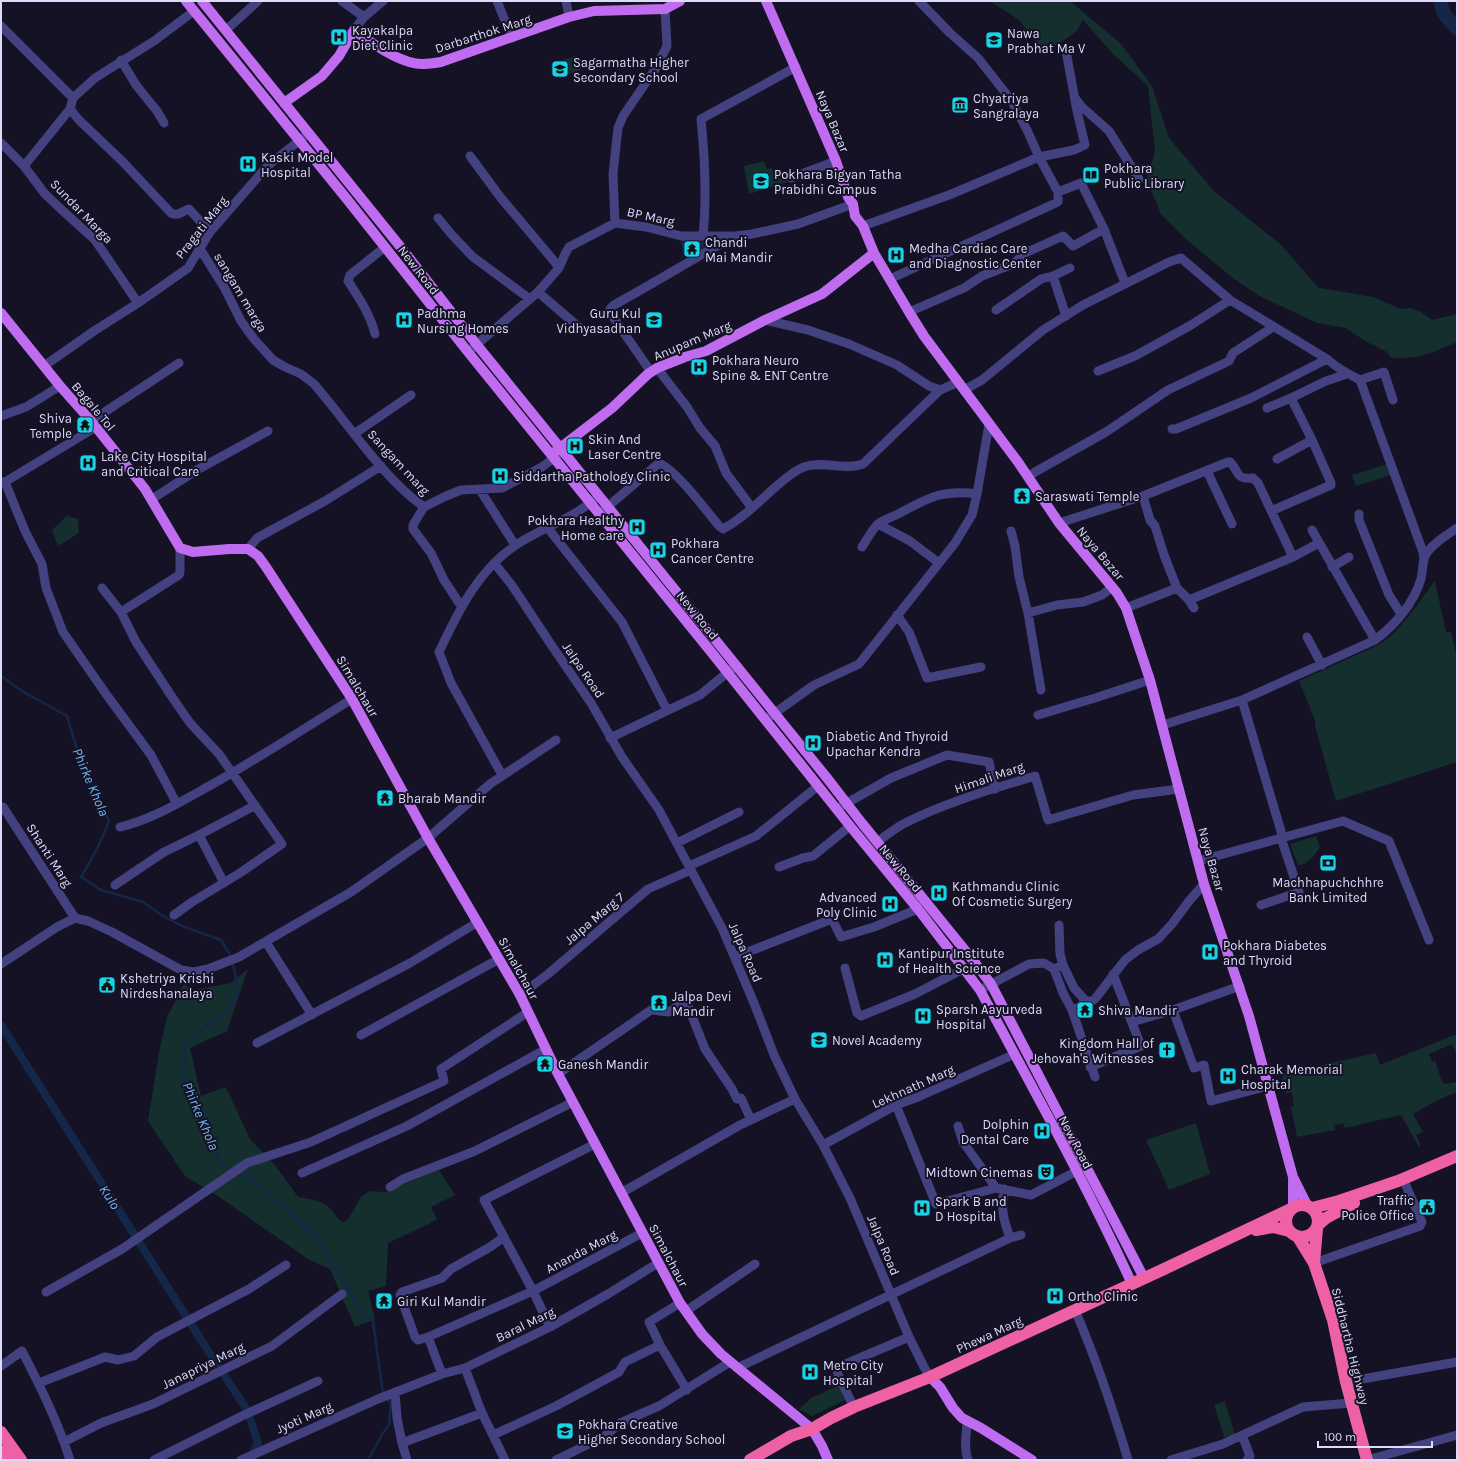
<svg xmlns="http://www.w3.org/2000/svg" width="1458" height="1461" font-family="Karla,sans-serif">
	<rect width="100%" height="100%" fill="#151225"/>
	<path fill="#152f2e" d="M990 1H1070L1121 44 1152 86 1169 138 1213 190 1281 245 1319 288 1373 297 1401 309 1410 308 1421 312 1432 320 1457 314V342C1436 351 1413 362 1390 357L1387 352 1365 341 1346 328 1318 323 1263 298 1234 279 1187 240 1161 214 1147 180 1155 151 1148 86 1112 53 1083 20 1076 32 1045 53 1019 20Z
		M576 56 581 70 556 78 551 64Z
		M764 161 767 169 772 168 773 173H777L779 179 786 178 787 182 749 194 744 166Z
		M1388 464 1391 475 1356 486 1352 475Z
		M67 516 78 519 79 533 58 546 52 530Z
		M1435 581 1446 632H1451L1457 658V762L1336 801 1315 726V720L1299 681 1378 645C1399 634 1420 600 1435 581Z
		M1316 836 1320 847C1316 854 1306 866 1298 865L1290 844Z
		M248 969 227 1031 190 1048 201 1096 226 1087 250 1139 275 1165 298 1197C309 1199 322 1200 331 1209 335 1214 337 1218 343 1223L349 1218 361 1197 370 1191 385 1192 439 1170 455 1195 431 1207 437 1219 429 1224 388 1243 386 1286 368 1291 375 1319 355 1327 330 1269 308 1259 218 1196 185 1176 148 1121 159 1052 167 1017 184 984 193 990 231 983Z
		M1457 1034V1055L1452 1044 1429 1054 1432 1061 1435 1060 1442 1082 1446 1084 1457 1082V1092L1436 1101 1413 1114 1423 1132 1416 1135 1421 1146 1419 1147 1401 1115 1345 1128 1343 1123 1334 1125 1335 1130 1297 1137 1291 1107 1294 1106 1292 1092 1286 1093 1282 1074 1376 1053 1380 1065Z
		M1196 1123 1210 1174 1169 1190 1146 1140Z
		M840 1385 847 1399 812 1416 799 1409 811 1398Z
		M1225 1401 1235 1435 1225 1439 1214 1405Z"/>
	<path fill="#142748" d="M681 239 709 241 710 246 683 255Z"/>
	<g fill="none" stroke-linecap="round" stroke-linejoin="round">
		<path stroke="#142748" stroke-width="2.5" d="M1 676 22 691 67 716 80 759 109 821C102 841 92 859 81 877L101 890 143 902 163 916 182 926 221 940 230 955 234 969 237 984V997L226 1011 185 1043 184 1083 222 1165 233 1171
			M237 1173 255 1181 317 1238 365 1315 373 1321 382 1388 391 1405 389 1425 383 1433 368 1460"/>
		<path stroke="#142748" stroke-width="8" d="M1 1025 219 1368
			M224 1375 246 1408
			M250 1458 258 1443 250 1419"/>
		<path stroke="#142748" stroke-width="14" d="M1440 1 1444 14 1457 29"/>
		<path stroke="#444180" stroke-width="9" d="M342 1 364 17
			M497 1 512 38
			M566 1 569 17
			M1 26 73 98
			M226 30 258 1
			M354 30 364 17 383 1
			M1066 51 1077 111 1085 145 1074 150 1039 157 1058 192 1081 183 1104 229 1125 283
			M121 60 136 85 157 111 164 123
			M1075 98 1082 107 1109 131 1139 179
			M70 109 79 120 123 162 171 213C178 217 182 211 189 209L210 232
			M1 143 24 166 45 194 63 211 95 240 138 303
			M470 156 501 198 554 261 559 268
			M24 166 70 109 73 98 95 78 154 41 194 11
			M791 178 836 161
			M438 218 452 235 473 257 530 299
			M615 223 613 174 618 128 623 116 656 68 667 46 665 9
			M863 226 949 195 1039 157 1027 130 1011 100 978 58 950 33 919 1
			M703 236C707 196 705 159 701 119L796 67
			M200 249 224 287 241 321 254 339 273 360 285 367 301 374 314 384C348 423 382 477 424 507L444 497 461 490 502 488 542 467 559 454
			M1053 276 1070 268
			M890 279 1058 202V192
			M538 292 581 329
			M996 310 1041 279 1053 276 1066 316
			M909 312 964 288 982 276 1013 264 1025 253 1063 236 1073 246 1104 229
			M765 320 808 330 849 344 897 365 929 386 940 390
			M375 334C370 314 359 298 348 281L350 275 385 247
			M468 352 538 292 559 268 565 254 569 247 615 223 646 227 681 236H735L752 234 798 224 853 204
			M44 366 94 331 138 303 188 268 210 232 263 171 271 163 309 133
			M657 368 687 407 700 428 715 446 726 473 752 508
			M1098 371 1135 356 1191 325 1230 300
			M651 372 611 314 610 309 614 305C654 283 693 259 733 237
			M1360 380 1384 372 1393 400
			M964 390 982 380 1043 330 1083 305 1169 262 1181 258 1230 300 1327 359C1337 368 1348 374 1360 380L1423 552 1424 559
			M1267 408 1291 398
			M1 416 26 407 60 386
			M91 421 179 363
			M1172 429H1176L1251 398 1327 359
			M354 434 411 395
			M1312 440 1291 398 1326 381 1347 374
			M1207 471 1232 524
			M1028 477 1035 472 1106 432 1168 390 1229 361 1233 353 1273 327
			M1 482H5L96 427
			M5 482 25 531 42 564 46 588 63 632 106 694 151 755 177 804
			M480 490 515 545
			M1143 496 1150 520 1155 526 1164 555 1177 588 1189 600 1194 608
			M152 499 197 470 268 431
			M424 507 413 525V529L431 553 444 580 461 606
			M1271 511 1331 485V483L1312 440 1277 459
			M599 514 659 463C677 471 705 509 719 526L723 529C741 519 757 504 772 490 782 482 792 471 804 467 823 460 845 471 863 464L940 390 959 382
			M1359 514V520L1389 595 1401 614
			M1059 523 1143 496 1228 462H1230C1240 472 1235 480 1253 478L1258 483 1293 557
			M878 524 910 541 939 563
			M547 527 622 622 667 710
			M1312 530 1375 640
			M1011 531 1015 546 1019 577 1028 613 1041 690
			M862 547C866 541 873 528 878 524 883 520 892 517 898 514 928 498 942 489 977 494
			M248 549 257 538 325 501 381 466
			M494 563 511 584 550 643 591 703 622 757 659 810 668 827 722 928 754 1003 774 1055 795 1099 823 1145 850 1198 909 1337 924 1367 930 1377
			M1332 567 1349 557
			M102 588 121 612 136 642 172 697 190 723 219 754 282 844 240 873 192 902 174 915
			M1189 600 1293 557 1319 543
			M1126 608 1177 588
			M121 612 179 575 180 572V548
			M1028 613 1057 605 1083 602 1102 595 1112 587
			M897 615 909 632 927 678 981 667
			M1307 637 1322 665
			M1242 700 1283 838
			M1038 715 1095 698 1150 680
			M765 720 814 685 859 664 955 543 972 515 977 494 989 424
			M1163 725 1242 700 1375 640C1395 625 1414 603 1421 579 1423 571 1422 561 1426 554 1433 543 1446 536 1457 528
			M610 738 700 695 733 668
			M502 775 451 683 439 652C458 612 478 570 516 545 543 527 576 518 599 495
			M3 807 75 918
			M840 807 891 778 947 755 989 762 995 789
			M120 827C153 819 182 801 211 785 259 758 305 728 352 699
			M199 835 224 883
			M877 842C886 836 895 828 905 823 944 803 992 789 1035 776L1048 820 1133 795 1179 789
			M677 843 739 812
			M1198 861 1343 821 1389 841 1429 940
			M689 866 756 836 818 786
			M779 867 803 858 813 856 850 826
			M115 885 164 852 199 835 254 806
			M1261 905 1299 892 1281 838
			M266 942 312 1015
			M735 957 832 919 841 937 874 927 918 909
			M1 964 57 927 75 918 88 921 112 932 181 970 194 972 208 969 239 957 351 892 428 838 490 784 556 740
			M1063 965 1074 988 1085 1000
			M845 968 857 1013 861 1016 915 994 965 968
			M1054 969 1063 965 1060 954 1059 925
			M980 990 1029 964 1044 963 1054 969 1063 993 1072 1010 1081 1006 1085 1000 1090 1002 1095 999 1125 960 1138 950 1158 939 1172 924 1189 901 1204 884
			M520 995 548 974 648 889 691 870
			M1072 1010 1095 1077
			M1173 1010 1194 1068 1204 1065 1211 1101 1268 1086
			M1132 1022 1173 1010 1240 986
			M361 1035 499 959
			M257 1043 410 963 478 922
			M1090 1067 1141 1046 1113 974
			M558 1074 651 1010 669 1012 686 1001 705 1049 732 1089 737 1099 741 1098 751 1120
			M896 1105 936 1204 996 1188
			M958 1126 963 1142 996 1188 1031 1195 1077 1171
			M823 1145 896 1105 918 1097 1015 1054
			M302 1173 407 1126 546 1049
			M390 1187 403 1179 475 1151 573 1102
			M1004 1189C1001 1211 1003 1218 1010 1238
			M621 1193 740 1125 795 1099
			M504 1237 484 1200 595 1144
			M1314 1263 1420 1226 1422 1222 1403 1179
			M46 1292 122 1249 247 1163 311 1142 444 1081 441 1069 528 1012
			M680 1303 649 1322 660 1345 687 1390
			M1075 1310C1096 1359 1113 1409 1128 1460
			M686 1311 755 1264
			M428 1337 418 1340 415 1337 400 1295 402 1292 442 1278 451 1269 490 1247 504 1237 533 1291 550 1327
			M1 1366 22 1351C40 1386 58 1422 70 1460
			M465 1368 482 1413 505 1460
			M737 1368 1010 1238 1021 1235
			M442 1374 428 1337 533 1291 642 1233
			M1346 1382 1457 1362
			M39 1383 105 1357 118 1360 134 1356 157 1337 249 1289 286 1265
			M395 1392 397 1418 402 1443 482 1413
			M854 1407 839 1377 836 1368 909 1337
			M967 1421C967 1434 963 1447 968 1460
			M493 1435 556 1406 597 1384 619 1372 625 1362 660 1345
			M1242 1435 1250 1456 1247 1460
			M64 1442 101 1423 153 1404 272 1346 342 1294
			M402 1443 407 1460
			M154 1460 242 1416 318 1381
			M241 1460 378 1399 442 1374 465 1368 550 1327 608 1294 658 1263
			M556 1460 605 1436 620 1423 659 1406 730 1362
			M1171 1460 1223 1444 1303 1407 1351 1403
			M1367 1460 1457 1435"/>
		<path stroke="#bf6cf0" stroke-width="10" d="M186 1 346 198 468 352 712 653 850 826 918 909 980 990C1032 1087 1086 1183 1132 1284
			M202 1 403 250 477 345 827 778 861 822 976 964 991 984 1025 1049 1144 1278
			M766 1 836 161 848 197 853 204 855 216 863 226 874 253 909 312 924 336 1018 462 1059 523 1117 593 1126 608 1150 680 1204 884 1249 1016 1293 1177 1307 1205
			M284 103 322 76 339 56 354 30C371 43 401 64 422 64 428 64 435 63 441 62L569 17 594 11 665 9 680 1
			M1 313 60 386 91 421 145 489 180 548 193 552 229 549H248L258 556 266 567 352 699 428 838 499 959 520 995 558 1074 680 1303 702 1334 721 1354 812 1429 822 1446 828 1460
			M556 451 612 408 648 374 657 368 685 357 706 351 765 320 822 294 874 253
			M1293 1180V1208
			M930 1377 940 1387 953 1408 962 1418 981 1428 1032 1460"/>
		<path stroke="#ef61a5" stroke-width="12" d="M1286 1221a16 16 0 1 1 32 0a16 16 0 1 1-32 0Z
			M1312 1208 1339 1201 1398 1181 1457 1156
			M1318 1225 1326 1218 1354 1203
			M1256 1230 1273 1227 1289 1231
			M1298 1237 1314 1263 1333 1320 1346 1382 1367 1460
			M1314 1263 1317 1229
			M1 1432 21 1460
			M1 1451 8 1460
			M750 1460 791 1436 812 1429 831 1418 854 1407 930 1377 1162 1270 1291 1209"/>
	</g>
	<defs>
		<g id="hospital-square" transform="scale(0.9)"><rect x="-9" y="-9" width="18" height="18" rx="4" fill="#19d3e8" stroke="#151225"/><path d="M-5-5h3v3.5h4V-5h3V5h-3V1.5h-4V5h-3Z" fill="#111"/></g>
		<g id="school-square" transform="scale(0.9)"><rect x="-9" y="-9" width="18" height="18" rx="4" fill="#19d3e8" stroke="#151225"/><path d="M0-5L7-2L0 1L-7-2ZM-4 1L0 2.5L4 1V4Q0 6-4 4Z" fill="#111"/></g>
		<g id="university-square" transform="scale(0.9)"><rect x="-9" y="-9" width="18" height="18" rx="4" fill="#19d3e8" stroke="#151225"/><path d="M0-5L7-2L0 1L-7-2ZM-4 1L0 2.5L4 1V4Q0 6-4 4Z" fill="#111"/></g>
		<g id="museum-square" transform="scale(0.9)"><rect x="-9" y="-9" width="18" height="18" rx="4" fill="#19d3e8" stroke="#151225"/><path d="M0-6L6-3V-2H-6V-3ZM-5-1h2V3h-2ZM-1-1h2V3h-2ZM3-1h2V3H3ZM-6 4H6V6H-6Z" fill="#111"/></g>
		<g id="library-square" transform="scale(0.9)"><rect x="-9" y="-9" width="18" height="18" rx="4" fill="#19d3e8" stroke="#151225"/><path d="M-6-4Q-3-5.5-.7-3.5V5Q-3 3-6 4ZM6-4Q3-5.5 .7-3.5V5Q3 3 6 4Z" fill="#111"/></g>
		<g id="temple-square" transform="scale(0.9)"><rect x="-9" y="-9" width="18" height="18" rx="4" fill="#19d3e8" stroke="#151225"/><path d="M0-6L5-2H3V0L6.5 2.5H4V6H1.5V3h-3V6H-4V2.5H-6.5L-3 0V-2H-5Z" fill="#111"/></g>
		<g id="bank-square" transform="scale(0.9)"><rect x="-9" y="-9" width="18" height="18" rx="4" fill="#19d3e8" stroke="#151225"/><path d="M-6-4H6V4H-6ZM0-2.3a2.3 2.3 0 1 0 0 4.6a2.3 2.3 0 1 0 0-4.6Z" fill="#111"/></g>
		<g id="civic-square" transform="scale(0.9)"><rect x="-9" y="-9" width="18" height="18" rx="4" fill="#19d3e8" stroke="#151225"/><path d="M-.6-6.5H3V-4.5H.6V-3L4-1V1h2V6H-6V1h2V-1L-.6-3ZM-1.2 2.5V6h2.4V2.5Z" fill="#111"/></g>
		<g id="church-square" transform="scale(0.9)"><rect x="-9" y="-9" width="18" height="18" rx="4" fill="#19d3e8" stroke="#151225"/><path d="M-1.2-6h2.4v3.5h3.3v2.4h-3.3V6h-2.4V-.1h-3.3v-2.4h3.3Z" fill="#111"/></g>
		<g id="theatre-square" transform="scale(0.9)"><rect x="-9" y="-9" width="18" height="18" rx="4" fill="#19d3e8" stroke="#151225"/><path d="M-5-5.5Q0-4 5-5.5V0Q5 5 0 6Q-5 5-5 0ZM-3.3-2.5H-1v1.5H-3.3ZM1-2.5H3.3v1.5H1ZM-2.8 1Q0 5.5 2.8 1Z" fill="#111"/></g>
	</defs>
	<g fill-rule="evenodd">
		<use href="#hospital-square" x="339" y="37"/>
		<use href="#school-square" x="994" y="40"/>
		<use href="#university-square" x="560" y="69"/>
		<use href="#museum-square" x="960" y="105"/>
		<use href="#hospital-square" x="248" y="164"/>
		<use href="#library-square" x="1091" y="175"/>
		<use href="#university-square" x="761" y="181"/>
		<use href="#temple-square" x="692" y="249"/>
		<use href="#hospital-square" x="896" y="255"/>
		<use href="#hospital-square" x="404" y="320"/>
		<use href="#school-square" x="654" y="320"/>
		<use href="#hospital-square" x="699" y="367"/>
		<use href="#temple-square" x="85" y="425"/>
		<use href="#hospital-square" x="575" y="446"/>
		<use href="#hospital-square" x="88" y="463"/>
		<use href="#hospital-square" x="500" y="476"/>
		<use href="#temple-square" x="1022" y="496"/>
		<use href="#hospital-square" x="637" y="527"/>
		<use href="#hospital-square" x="658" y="550"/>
		<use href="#hospital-square" x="813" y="743"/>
		<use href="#temple-square" x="385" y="798"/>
		<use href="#bank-square" x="1328" y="863"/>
		<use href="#hospital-square" x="939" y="893"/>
		<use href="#hospital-square" x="890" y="904"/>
		<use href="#hospital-square" x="1210" y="952"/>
		<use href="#hospital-square" x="885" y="960"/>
		<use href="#civic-square" x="107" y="985"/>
		<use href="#temple-square" x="659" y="1003"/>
		<use href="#temple-square" x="1085" y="1010"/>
		<use href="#hospital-square" x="923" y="1016"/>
		<use href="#university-square" x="819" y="1040"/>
		<use href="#church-square" x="1167" y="1050"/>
		<use href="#temple-square" x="545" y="1064"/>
		<use href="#hospital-square" x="1228" y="1076"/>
		<use href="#hospital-square" x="1042" y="1131"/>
		<use href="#theatre-square" x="1046" y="1172"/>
		<use href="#civic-square" x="1427" y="1207"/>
		<use href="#hospital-square" x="922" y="1208"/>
		<use href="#hospital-square" x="1055" y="1296"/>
		<use href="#temple-square" x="384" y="1301"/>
		<use href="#hospital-square" x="810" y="1372"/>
		<use href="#school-square" x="565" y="1431"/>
	</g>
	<g text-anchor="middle" stroke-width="4" stroke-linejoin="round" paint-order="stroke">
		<g font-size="13" fill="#dedafb" stroke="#151225" text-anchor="start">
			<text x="352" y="35">Kayakalpa<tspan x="352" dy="15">Diet Clinic</tspan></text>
			<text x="1007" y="38">Nawa<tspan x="1007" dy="15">Prabhat Ma V</tspan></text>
			<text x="573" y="67">Sagarmatha Higher<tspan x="573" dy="15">Secondary School</tspan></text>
			<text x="973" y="103">Chyatriya<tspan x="973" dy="15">Sangralaya</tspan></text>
			<text x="261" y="162">Kaski Model<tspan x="261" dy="15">Hospital</tspan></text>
			<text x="1104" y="173">Pokhara<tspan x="1104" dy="15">Public Library</tspan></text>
			<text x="774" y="179">Pokhara Bigyan Tatha<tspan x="774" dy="15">Prabidhi Campus</tspan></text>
			<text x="705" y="247">Chandi<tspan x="705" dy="15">Mai Mandir</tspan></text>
			<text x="909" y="253">Medha Cardiac Care<tspan x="909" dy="15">and Diagnostic Center</tspan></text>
			<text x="417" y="318">Padhma<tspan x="417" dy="15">Nursing Homes</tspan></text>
			<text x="641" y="318" text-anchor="end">Guru Kul<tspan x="641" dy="15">Vidhyasadhan</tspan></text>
			<text x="712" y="365">Pokhara Neuro<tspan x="712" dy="15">Spine &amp; ENT Centre</tspan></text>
			<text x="72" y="423" text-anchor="end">Shiva<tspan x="72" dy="15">Temple</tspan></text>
			<text x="588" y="444">Skin And<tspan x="588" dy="15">Laser Centre</tspan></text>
			<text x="101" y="461">Lake City Hospital<tspan x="101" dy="15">and Critical Care</tspan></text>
			<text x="513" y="481">Siddartha Pathology Clinic</text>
			<text x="1035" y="501">Saraswati Temple</text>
			<text x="624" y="525" text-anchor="end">Pokhara Healthy<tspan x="624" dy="15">Home care</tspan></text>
			<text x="671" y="548">Pokhara<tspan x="671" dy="15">Cancer Centre</tspan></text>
			<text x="826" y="741">Diabetic And Thyroid<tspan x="826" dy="15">Upachar Kendra</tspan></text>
			<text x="398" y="803">Bharab Mandir</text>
			<text x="1328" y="887" text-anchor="middle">Machhapuchchhre<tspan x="1328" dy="15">Bank Limited</tspan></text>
			<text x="952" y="891">Kathmandu Clinic<tspan x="952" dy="15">Of Cosmetic Surgery</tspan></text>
			<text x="877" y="902" text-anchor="end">Advanced<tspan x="877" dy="15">Poly Clinic</tspan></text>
			<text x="1223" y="950">Pokhara Diabetes<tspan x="1223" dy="15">and Thyroid</tspan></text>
			<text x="898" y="958">Kantipur Institute<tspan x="898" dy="15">of Health Science</tspan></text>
			<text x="120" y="983">Kshetriya Krishi<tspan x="120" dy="15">Nirdeshanalaya</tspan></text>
			<text x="672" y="1001">Jalpa Devi<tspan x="672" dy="15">Mandir</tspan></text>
			<text x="936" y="1014">Sparsh Aayurveda<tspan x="936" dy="15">Hospital</tspan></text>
			<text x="1098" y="1015">Shiva Mandir</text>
			<text x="832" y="1045">Novel Academy</text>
			<text x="1154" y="1048" text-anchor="end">Kingdom Hall of<tspan x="1154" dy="15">Jehovah's Witnesses</tspan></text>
			<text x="558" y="1069">Ganesh Mandir</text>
			<text x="1241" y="1074">Charak Memorial<tspan x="1241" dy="15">Hospital</tspan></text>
			<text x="1029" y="1129" text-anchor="end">Dolphin<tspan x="1029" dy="15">Dental Care</tspan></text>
			<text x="1033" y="1177" text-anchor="end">Midtown Cinemas</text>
			<text x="1414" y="1205" text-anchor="end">Traffic<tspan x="1414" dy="15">Police Office</tspan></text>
			<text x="935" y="1206">Spark B and<tspan x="935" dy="15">D Hospital</tspan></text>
			<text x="1068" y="1301">Ortho Clinic</text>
			<text x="397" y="1306">Giri Kul Mandir</text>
			<text x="823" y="1370">Metro City<tspan x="823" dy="15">Hospital</tspan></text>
			<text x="578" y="1429">Pokhara Creative<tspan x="578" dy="15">Higher Secondary School</tspan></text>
		</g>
		<g font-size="13" fill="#dedafb" stroke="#151225">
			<text transform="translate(483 33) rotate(-18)" y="5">Darbarthok Marg</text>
			<text transform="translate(833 121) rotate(67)" y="5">Naya Bazar</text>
			<text transform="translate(82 211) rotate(46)" y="5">Sundar Marga</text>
			<text transform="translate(651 216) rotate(12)" y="5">BP Marg</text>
			<text transform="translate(201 227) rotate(-52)" y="5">Pragati Marg</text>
			<text transform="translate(419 270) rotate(52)" y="5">New Road</text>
			<text transform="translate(241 292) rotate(59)" y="5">sangam marga</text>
			<text transform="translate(692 340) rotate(-23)" y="5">Anupam Marg</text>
			<text transform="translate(94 406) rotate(50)" y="5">Bagale Tol</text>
			<text transform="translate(399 462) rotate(47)" y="5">Sangam marg</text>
			<text transform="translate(1101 553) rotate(50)" y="5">Naya Bazar</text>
			<text transform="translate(698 615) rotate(51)" y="5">New Road</text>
			<text transform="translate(584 670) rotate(56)" y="5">Jalpa Road</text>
			<text transform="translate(358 686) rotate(59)" y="5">Simalchaur</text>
			<text transform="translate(989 777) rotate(-19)" y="5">Himali Marg</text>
			<text transform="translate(50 855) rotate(57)" y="5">Shanti Marg</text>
			<text transform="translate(1212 859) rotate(74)" y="5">Naya Bazar</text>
			<text transform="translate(901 868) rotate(50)" y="5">New Road</text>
			<text transform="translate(594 918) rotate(-40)" y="5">Jalpa Marg 7</text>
			<text transform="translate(746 952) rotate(66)" y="5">Jalpa Road</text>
			<text transform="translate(519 968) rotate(61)" y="5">Simalchaur</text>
			<text transform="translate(913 1086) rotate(-24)" y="5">Lekhnath Marg</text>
			<text transform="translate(1076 1142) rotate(62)" y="5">New Road</text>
			<text transform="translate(884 1245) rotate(67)" y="5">Jalpa Road</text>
			<text transform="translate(581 1251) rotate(-28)" y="5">Ananda Marg</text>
			<text transform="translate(669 1255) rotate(62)" y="5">Simalchaur</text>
			<text transform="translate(525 1324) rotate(-26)" y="5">Baral Marg</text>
			<text transform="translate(989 1334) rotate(-25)" y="5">Phewa Marg</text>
			<text transform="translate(1351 1346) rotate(76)" y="5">Siddhartha Highway</text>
			<text transform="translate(203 1365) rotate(-26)" y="5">Janapriya Marg</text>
			<text transform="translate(304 1417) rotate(-24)" y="5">Jyoti Marg</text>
		</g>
		<g font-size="14" font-style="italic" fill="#72b6f1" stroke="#151225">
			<text transform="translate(91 782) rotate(67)" y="5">Phirke Khola</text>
			<text transform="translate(201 1116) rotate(67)" y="5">Phirke Khola</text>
			<text transform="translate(110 1197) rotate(57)" y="5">Kulo</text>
		</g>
	</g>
	<rect width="1458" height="1461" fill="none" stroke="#dedafb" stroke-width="4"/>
	<path d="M1318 1441v6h114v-6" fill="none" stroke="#dedafb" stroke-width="2"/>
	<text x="1324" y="1441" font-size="12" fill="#dedafb" stroke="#151225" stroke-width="3" paint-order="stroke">100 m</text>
</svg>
